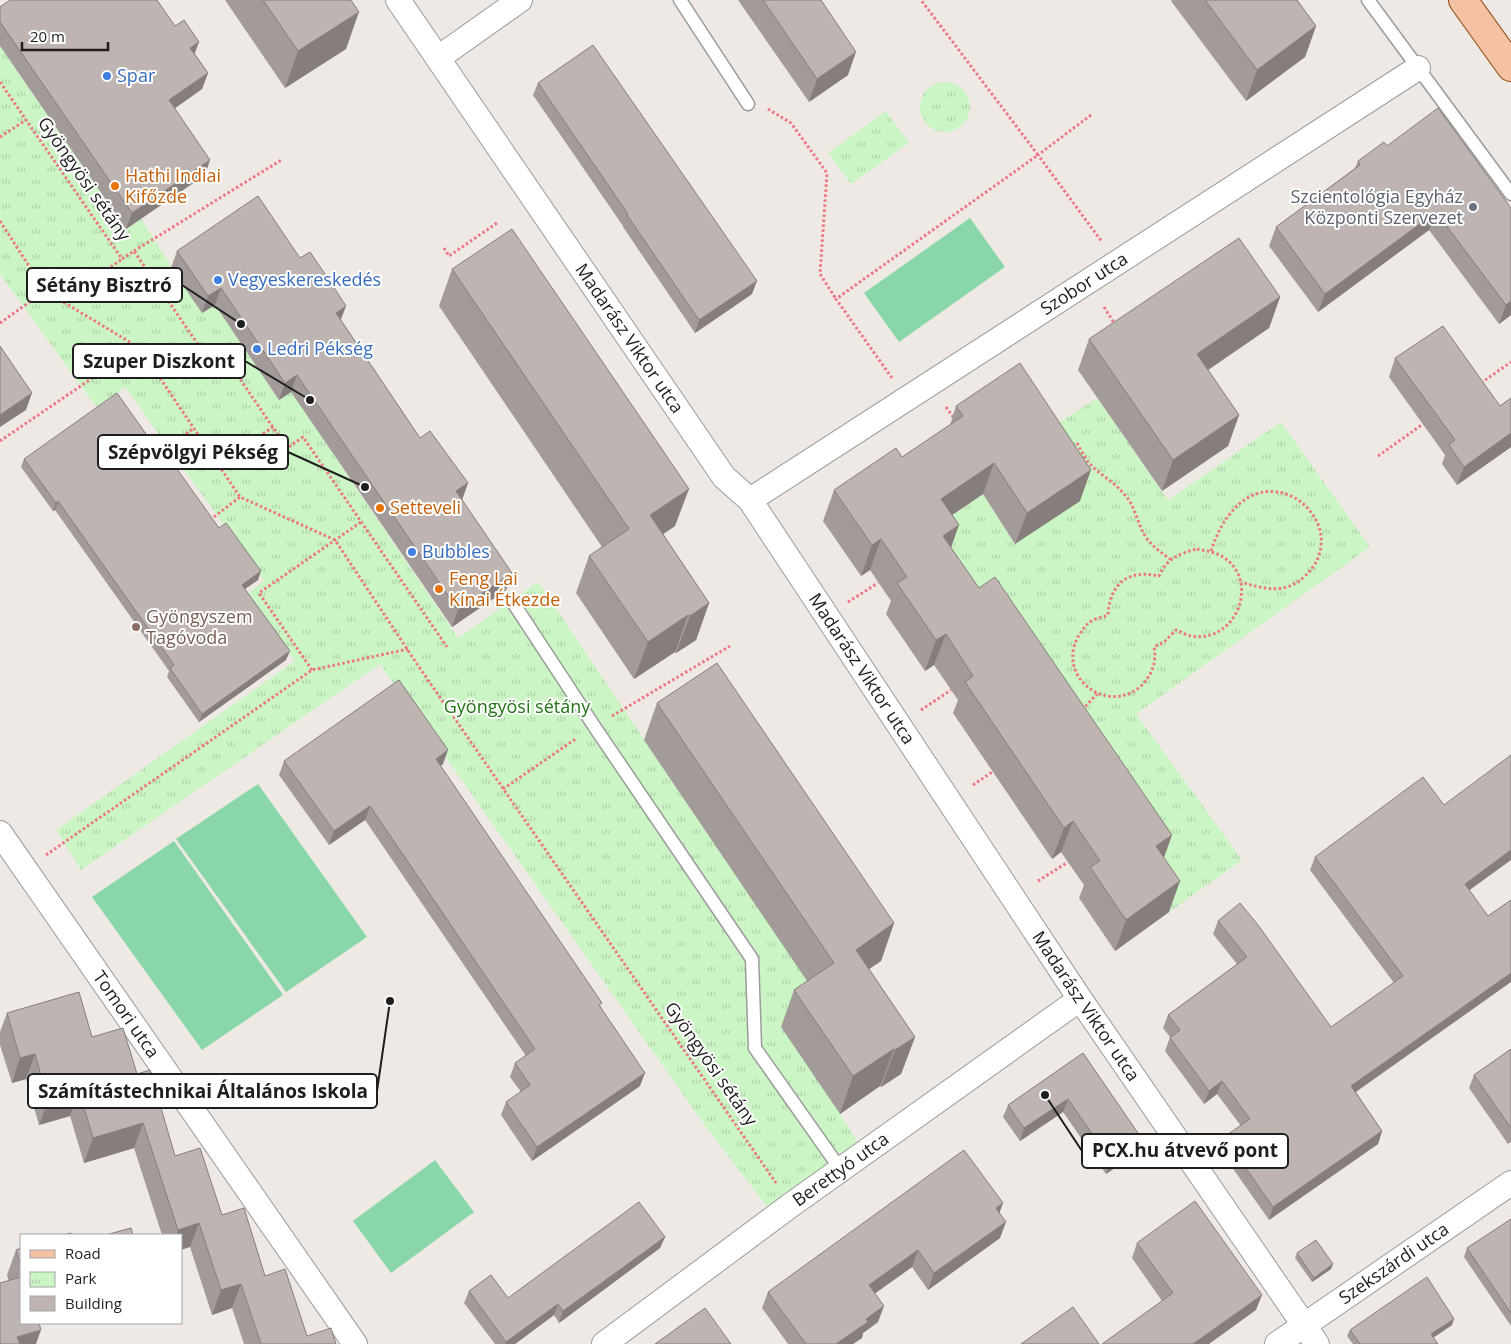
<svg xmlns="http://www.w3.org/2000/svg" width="1511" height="1344" font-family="'Open Sans',sans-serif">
	<defs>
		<pattern id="park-tufts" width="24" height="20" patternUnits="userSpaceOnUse" patternTransform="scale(1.25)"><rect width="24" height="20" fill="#ccf5c5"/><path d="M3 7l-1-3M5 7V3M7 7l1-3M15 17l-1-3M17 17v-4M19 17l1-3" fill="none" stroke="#afd2a9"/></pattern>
	</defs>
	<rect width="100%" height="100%" fill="#eee9e5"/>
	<path fill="url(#park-tufts)" d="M0 46 126 229 141 219 202 313 215 305 279 400 291 392 458 638 538 582 821 1001 781 1027 840 1114 864 1153 775 1217 706 1127 380 664 81 870 56 830 295 661 247 594 264 581 125 387 98 407 91 400 0 274Z
		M920 107a25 25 0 1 1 50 0a25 25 0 1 1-50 0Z
		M886 111 909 143 851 184 828 153Z
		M1097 398 1168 500 1281 422 1370 547 1136 714 1242 860 1169 912 1145 877 930 530 983 494 1015 544 1079 501 1037 437Z"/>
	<path fill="#89d7a9" d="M970 218 1005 267 899 342 864 293Z
		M258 784 367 937 286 992 176 839Z
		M174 841 283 995 202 1050 92 897Z
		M435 1160 474 1212 391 1273 353 1221Z"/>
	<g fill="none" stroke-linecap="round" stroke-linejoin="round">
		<g stroke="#9b9b9b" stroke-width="15">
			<path id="lane" d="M680 0 748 104
				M1368 0 1511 194
				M512 601 594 726 752 959 755 1048 841 1170"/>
		</g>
		<g stroke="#9b9b9b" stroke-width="26">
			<g id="street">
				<path id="s1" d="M398 0 724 477 750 500 1080 999 1317 1344"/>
				<path d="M438 58 520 0"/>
				<path id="s2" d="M750 500 1418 68"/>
				<path id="s3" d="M0 833 355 1344"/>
				<path id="s4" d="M604 1344 791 1205 1080 999"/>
				<path id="s5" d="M1277 1344 1511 1183"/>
			</g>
		</g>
		<g stroke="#8c470c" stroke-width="30">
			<path id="primary" d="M1463 0 1511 67"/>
		</g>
		<path stroke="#ee7683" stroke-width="3" stroke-dasharray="2.5 2.5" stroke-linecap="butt" d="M0 82 122 259 134 251 208 359 221 351 287 448 303 437 447 647
			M768 109 791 123 827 173 820 274 836 299
			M1091 115 1038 155 1102 242
			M0 137 26 120
			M0 221 45 291 138 347 158 375 240 497 335 540 419 667 776 1183
			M444 248 449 256 497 223
			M134 251 283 159
			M62 302 122 259
			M1104 307 1116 326
			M0 323 45 291
			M158 375 199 346
			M892 378 836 299 1038 155 921 0
			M1481 383 1511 362
			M946 407 954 418
			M0 441 138 347
			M1077 443C1082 452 1086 461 1094 468 1104 477 1116 484 1124 494 1136 506 1137 525 1147 539 1153 547 1162 553 1170 559
			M158 455 194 428
			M1378 456 1423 424
			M217 464 273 427
			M210 520 240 497
			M1197 549C1206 551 1215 552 1223 557 1261 581 1236 644 1191 636 1186 635 1181 632 1176 630L1164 642 1154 647C1157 661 1152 675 1142 685 1108 717 1056 677 1078 637 1082 630 1086 624 1093 620 1098 618 1103 617 1108 615 1110 584 1127 569 1159 576 1166 559 1180 553 1197 549Z
			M1211 551C1251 430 1363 522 1305 576 1285 595 1264 589 1241 582
			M848 602 878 583
			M312 670 259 593 361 522
			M921 710 951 690
			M1082 710 1097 694
			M612 716 730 646
			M973 785 995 770
			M503 789 577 738
			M46 855 312 670 408 649
			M1038 881 1068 862"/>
		<use href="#lane" stroke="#fff" stroke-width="12"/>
		<use href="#street" stroke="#fff" stroke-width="24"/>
		<use href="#primary" stroke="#f4c1a4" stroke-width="28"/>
	</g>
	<path fill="#a39b99" d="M225 0H351L346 49 285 88Z
		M738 0H821L848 75 809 102Z
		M1172 0H1297L1316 26 1305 57 1246 101 1171 1Z
		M0 7 195 54 208 73 202 89 175 108 205 175 126 229 0 46Z
		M538 83 752 294 695 333 623 227V226L533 95Z
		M1387 146 1511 208V315L1499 324 1429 230 1318 312 1269 246 1276 227 1355 168 1358 161Z
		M177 251 341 320 420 438 468 483 462 499 506 590 452 627 291 392 279 400 215 305 202 313 171 268Z
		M452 269 675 526 663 534 709 603 696 640 676 653 675 652 634 679 576 593 589 556 602 547 439 306Z
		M1280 297 1269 328 1208 370 1239 415 1228 446 1162 491 1078 370 1089 339Z
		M1395 358 1500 406 1511 398V447L1457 485 1442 464 1445 455 1389 377Z
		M956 406 1080 501 1015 544 983 494 952 515 951 548 1164 858 1169 912 1115 951 1079 898 1084 885 1061 852 1052 859 953 713 958 700 934 665 925 671 886 614 891 601 870 570 861 576 823 521 834 490 902 457 950 425Z
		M163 458 219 528 258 580 245 589 286 660 199 722 167 677 169 671 55 510 53 511 21 467 24 459Z
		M657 703 894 923 881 961 869 969 915 1037 901 1074 881 1087 880 1086 840 1114 781 1027 794 990 807 981 644 740Z
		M284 761 443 764 440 766 601 1007 640 1086 532 1161 501 1115 506 1102 521 1092 510 1077 515 1063 526 1056 365 820 329 845 279 775Z
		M1315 857 1469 891 1356 1092 1382 1131 1378 1144 1269 1220 1220 1150 1224 1137 1241 1126 1217 1094 1204 1104 1165 1051 1170 1037 1163 1028 1168 1015 1237 964 1213 934 1218 921 1331 1027 1394 983 1310 870Z
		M7 1013 92 1037 137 1074 175 1156 222 1215 265 1276 307 1336 336 1344H244L232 1308 212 1315 190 1247 181 1235H162L134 1148 84 1163 70 1116 39 1125 26 1079 12 1083 0 1045V1032Z
		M1511 1049V1142L1508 1144 1469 1088 1474 1075Z
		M1083 1053 1140 1136 1135 1149 1130 1152 1128 1159 1106 1174 1063 1112 1020 1141 1003 1117 1008 1105Z
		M999 1213 1000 1238 928 1290 912 1267 875 1293 878 1322 863 1333 862 1338 853 1344H788L762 1308 768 1292Z
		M1511 1219V1326L1464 1257 1467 1248Z
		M665 1237 660 1248 559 1323 554 1315 515 1344H495L464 1303 469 1291 508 1298Z
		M1137 1243 1256 1310 1162 1301 1132 1258Z
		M21 1248V1323L7 1275 16 1250Z
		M1297 1253 1331 1269 1312 1282 1295 1258Z
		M1452 1325 1433 1338 1438 1344H1353L1347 1336 1350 1330Z"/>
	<path fill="#857e7d" d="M359 12 346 49 285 88 298 51Z
		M1316 26 1305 57 1246 101 1257 70Z
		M199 42 193 58 190 48Z
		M856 52 848 75 809 102 817 79Z
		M208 73 202 89 164 116 169 100Z
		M210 160 205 175 126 229 132 213Z
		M1436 212 1429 230 1318 312 1325 294Z
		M757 281 752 294 695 333 699 320Z
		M221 288 215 305 202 313 208 296Z
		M1280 297 1269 328 1186 385 1197 354Z
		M1511 301V315L1499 324 1506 305Z
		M346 306 340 322 336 313Z
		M297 375 291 392 279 400 285 383Z
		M32 393 26 410 0 427V415Z
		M1239 415 1228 446 1162 491 1173 460Z
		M1511 433V447L1457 485 1464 467Z
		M994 463 983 494 930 530 941 499Z
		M1091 470 1080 501 1015 544 1027 513Z
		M468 483 462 500 456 491Z
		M689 489 675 526 637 552 650 515Z
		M58 501 55 510 53 511 56 503Z
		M959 525 948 556 943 536Z
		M881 539 870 570 861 576 872 545Z
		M261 571 258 580 239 593 242 585Z
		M512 573 506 590 452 627 458 610Z
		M709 603 696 640 676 653 690 616Z
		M688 615 675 652 634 679 648 642Z
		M946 634 934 665 925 671 936 640Z
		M290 651 286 660 199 722 202 714Z
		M448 750 443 764 431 773 436 759Z
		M370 806 365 820 329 845 334 831Z
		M1073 821 1061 852 1052 859 1064 828Z
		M1172 835 1161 866 1156 846Z
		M1511 850V860L1460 897 1465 884Z
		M1180 881 1169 912 1115 951 1126 920Z
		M894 923 881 961 842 987 856 950Z
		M1511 973V982L1346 1099 1351 1086Z
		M915 1037 901 1074 881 1087 895 1050Z
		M894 1049 880 1086 840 1114 853 1076Z
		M35 1054 26 1079 12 1083 20 1058Z
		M645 1073 640 1086 532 1161 537 1147Z
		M1222 1081 1217 1094 1204 1104 1209 1091Z
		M79 1091 70 1116 39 1125 48 1101Z
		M1068 1099 1063 1112 1020 1141 1024 1128Z
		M143 1123 134 1148 84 1163 93 1138Z
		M1382 1131 1378 1144 1269 1220 1273 1207Z
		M1140 1136 1135 1149 1130 1152 1128 1159 1106 1174 1111 1161 1130 1143Z
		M1003 1203 997 1220 996 1208Z
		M1006 1222 1000 1238 928 1290 934 1273Z
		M199 1223 190 1247 181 1250V1235H176L178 1230Z
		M665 1237 660 1248 559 1323 563 1311Z
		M918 1250 912 1267 863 1302 869 1285Z
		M1333 1264 1331 1269 1312 1282 1314 1278Z
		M241 1284 232 1308 212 1315 221 1290Z
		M1262 1295 1256 1310 1209 1344H1193Z
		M558 1304 554 1315 515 1344H505L506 1342Z
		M884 1306 878 1322 863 1333 862 1338 853 1344H836L866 1319Z
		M1454 1319 1452 1325 1428 1341 1431 1334Z
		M41 1330 36 1344H15L17 1337Z"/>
	<path fill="#beb4b2" stroke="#857e7d" d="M10 0H157L175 26 184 20 199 42 190 48 208 73 169 100 210 160 132 213 0 22V7Z
		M263 0H351L359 12 298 51Z
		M763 0H821L856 52 817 79Z
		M1205 0H1297L1316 26 1257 70Z
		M593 45 757 281 699 320 627 215 628 214 538 83Z
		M1438 108 1511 208V301L1506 305 1436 212 1325 294 1276 227 1360 165 1358 161 1384 142 1387 146Z
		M258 196 300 258 310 252 325 274 346 306 336 313 420 438 430 431 468 483 456 491 512 573 458 610 297 375 285 383 221 288 208 296 177 251Z
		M512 229 689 489 650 515 709 603 690 616 688 615 648 642 589 556 629 529 452 269Z
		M1239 238 1280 297 1197 354 1239 415 1173 460 1089 339Z
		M1443 326 1500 406 1511 398V433L1464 467 1449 445 1455 440 1395 358Z
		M0 346 32 393 0 415Z
		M1020 363 1091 470 1027 513 994 463 941 499 959 525 943 536 979 588 995 577 1172 835 1156 846 1180 881 1126 920 1090 867 1100 861 1073 821 1064 828 965 682 973 676 946 634 936 640 897 583 907 577 881 539 872 545 834 490 896 448 902 457 963 416 956 406Z
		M117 393 163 458 167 455 219 528 226 523 261 571 242 585 290 651 202 714 170 668 174 665 58 501 56 503 24 459Z
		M717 663 894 923 856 950 915 1037 895 1050 894 1049 853 1076 794 990 834 963 657 703Z
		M399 680 448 750 436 759 602 1003 599 1005 645 1073 537 1147 506 1102 530 1085 515 1063 535 1049 370 806 334 831 284 761Z
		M1511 755V850L1465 884 1488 916 1511 900V973L1351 1086 1382 1131 1273 1207 1224 1137 1250 1119 1222 1081 1209 1091 1170 1038 1180 1030 1168 1015 1247 957 1218 921 1240 903 1258 925 1331 1027 1403 976 1315 857 1423 777 1444 805Z
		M79 992 92 1037 123 1028 137 1074 150 1070 175 1156 200 1148 222 1215 244 1208 265 1276 285 1269 307 1336 331 1328 336 1344H261L241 1284 221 1290 199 1223 178 1230 143 1123 93 1138 79 1091 48 1101 35 1054 20 1058 7 1013Z
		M1511 1049V1128L1474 1075Z
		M1083 1053 1140 1136 1130 1143 1133 1146 1111 1161 1068 1099 1024 1128 1008 1105Z
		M964 1150 1003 1203 996 1208 1006 1222 934 1273 918 1250 869 1285 884 1306 866 1319 868 1322 836 1344H806L768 1292Z
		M1195 1201 1262 1295 1193 1344H1102L1173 1293 1137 1243Z
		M639 1202 665 1237 563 1311 558 1304 506 1342 469 1291 491 1275 508 1298Z
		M1511 1219V1313L1467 1248Z
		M131 1228 133 1235H106Z
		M71 1233 72 1235H63Z
		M1316 1240 1333 1264 1314 1278 1297 1253Z
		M21 1248V1267L16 1250Z
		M21 1277V1323H39L41 1330 17 1337 20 1344H0V1283Z
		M1427 1277 1454 1319 1431 1334 1438 1344H1360L1350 1330Z
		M1073 1307 1099 1344H1021Z
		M705 1308 731 1344H655Z"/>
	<g fill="#3f7fe0" stroke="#fff" stroke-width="2">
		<circle cx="107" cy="76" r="5"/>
		<circle cx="218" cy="280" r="5"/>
		<circle cx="257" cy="349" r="5"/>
		<circle cx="412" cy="552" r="5"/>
	</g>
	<g fill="#e8710a" stroke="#fff" stroke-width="2">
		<circle cx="115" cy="186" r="5"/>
		<circle cx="380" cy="508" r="5"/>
		<circle cx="439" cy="589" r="5"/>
	</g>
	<circle fill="#6b7280" stroke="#fff" stroke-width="2" cx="1473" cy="207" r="5"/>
	<circle fill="#8d6e63" stroke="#fff" stroke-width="2" cx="136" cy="627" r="5"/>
	<g text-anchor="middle" stroke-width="4" stroke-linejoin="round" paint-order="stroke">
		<g font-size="18" fill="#366cbe" stroke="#fff" text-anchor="start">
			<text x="117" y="82">Spar</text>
			<text x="228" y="286">Vegyeskereskedés</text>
			<text x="267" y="355">Ledri Pékség</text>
			<text x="422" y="558">Bubbles</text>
		</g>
		<g font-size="18" fill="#c56008" stroke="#fff" text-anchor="start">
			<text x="125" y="182">Hathi Indiai<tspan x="125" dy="21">Kifőzde</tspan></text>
			<text x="390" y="514">Setteveli</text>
			<text x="449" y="585">Feng Lai<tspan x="449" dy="21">Kínai Étkezde</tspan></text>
		</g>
		<g font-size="18" fill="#1e1e1e" stroke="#fff">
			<text transform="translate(84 179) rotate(55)" y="6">Gyöngyösi sétány</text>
			<text dy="6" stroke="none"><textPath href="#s2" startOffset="398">Szobor utca</textPath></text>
			<text dy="6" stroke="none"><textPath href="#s1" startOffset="410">Madarász Viktor utca</textPath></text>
			<text dy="6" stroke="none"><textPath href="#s1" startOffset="815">Madarász Viktor utca</textPath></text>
			<text dy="6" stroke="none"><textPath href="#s1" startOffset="1220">Madarász Viktor utca</textPath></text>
			<text dy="6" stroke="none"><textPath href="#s3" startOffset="221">Tomori utca</textPath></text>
			<text transform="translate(711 1064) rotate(55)" y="6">Gyöngyösi sétány</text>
			<text dy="6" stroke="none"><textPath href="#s4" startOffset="294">Berettyó utca</textPath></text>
			<text dy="6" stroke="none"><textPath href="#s5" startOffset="142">Szekszárdi utca</textPath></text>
		</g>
		<g font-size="18" fill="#5b616d" stroke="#fff" text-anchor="end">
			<text x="1463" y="203">Szcientológia Egyház<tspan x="1463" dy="21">Központi Szervezet</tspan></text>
		</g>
		<g font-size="18" fill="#785e54" stroke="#fff" text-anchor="start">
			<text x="146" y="623">Gyöngyszem<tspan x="146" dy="21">Tagóvoda</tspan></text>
		</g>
		<g font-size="18" fill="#217414" stroke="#fff">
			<text x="517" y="713">Gyöngyösi sétány</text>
		</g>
	</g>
	<path fill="none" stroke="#1e1e1e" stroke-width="2" d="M241 324L182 285M310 400L245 361M365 487L288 452M390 1001L377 1091M1045 1095L1082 1151"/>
	<g fill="#1e1e1e" stroke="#fff" stroke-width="2">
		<circle cx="241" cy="324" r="5"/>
		<circle cx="310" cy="400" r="5"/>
		<circle cx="365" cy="487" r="5"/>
		<circle cx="390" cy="1001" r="5"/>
		<circle cx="1045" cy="1095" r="5"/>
	</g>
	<g fill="#fff" stroke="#1e1e1e" stroke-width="2">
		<rect x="27" y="268" width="155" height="34" rx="5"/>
		<rect x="73" y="344" width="172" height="34" rx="5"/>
		<rect x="98" y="435" width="190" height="34" rx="5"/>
		<rect x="28" y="1074" width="349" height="34" rx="5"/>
		<rect x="1082" y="1134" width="206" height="34" rx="5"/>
	</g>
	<g font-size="19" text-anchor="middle" font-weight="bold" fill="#1e1e1e">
		<text x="104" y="292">Sétány Bisztró</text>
		<text x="159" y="368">Szuper Diszkont</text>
		<text x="193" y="459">Szépvölgyi Pékség</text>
		<text x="203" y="1098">Számítástechnikai Általános Iskola</text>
		<text x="1185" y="1157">PCX.hu átvevő pont</text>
	</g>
	<rect x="20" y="1234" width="162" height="90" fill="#ffffff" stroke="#a5a5a5"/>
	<rect x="30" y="1250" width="25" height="8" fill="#f4c1a4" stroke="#a5a5a5"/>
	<text x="65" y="1259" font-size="15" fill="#1e1e1e">Road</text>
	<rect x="30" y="1272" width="25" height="15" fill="url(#park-tufts)" stroke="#a5a5a5"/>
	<text x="65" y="1284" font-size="15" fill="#1e1e1e">Park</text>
	<rect x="30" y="1296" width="25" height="15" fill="#beb4b2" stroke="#a5a5a5"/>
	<text x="65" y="1309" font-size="15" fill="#1e1e1e">Building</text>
	<path d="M22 42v8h86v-8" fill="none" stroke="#1e1e1e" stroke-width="2.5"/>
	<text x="30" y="42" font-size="15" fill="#1e1e1e" stroke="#ffffff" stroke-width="4" paint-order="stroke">20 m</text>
</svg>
